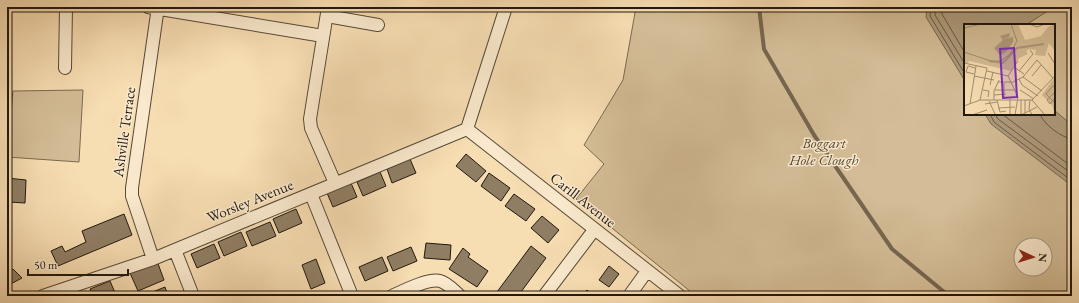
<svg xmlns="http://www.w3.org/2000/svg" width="1079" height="303" font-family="'EB Garamond',serif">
	<rect width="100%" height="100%" fill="#f7ddb2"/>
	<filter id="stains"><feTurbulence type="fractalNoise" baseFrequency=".005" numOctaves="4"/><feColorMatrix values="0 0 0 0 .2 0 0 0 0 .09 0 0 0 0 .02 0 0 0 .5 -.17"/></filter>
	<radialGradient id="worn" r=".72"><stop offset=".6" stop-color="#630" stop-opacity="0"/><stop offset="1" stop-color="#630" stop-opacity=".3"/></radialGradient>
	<path fill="#d3bc96" stroke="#7a6a52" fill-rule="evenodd" d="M636 7H1072V296H696L576 199 604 164 584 145 623 80ZM965 25H1054V114H965ZM1021 245H1045V269H1021Z
		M83 90 79 162 7 157 13 91Z"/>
	<path fill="#ae9a7b" stroke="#766650" d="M927 7H1054L1026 25H965V81L926 17Z
		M1054 110 1072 125V186L991 124 985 114H1054Z"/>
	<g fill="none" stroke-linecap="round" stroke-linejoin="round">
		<path stroke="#685945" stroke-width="1" d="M931 7 930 16 965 74
			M936 7 935 15 965 64
			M942 7V14L965 53
			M990 114 994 122 1072 181
			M995 114 998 119 1072 174
			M1002 114 1072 167
			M1040 114C1043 124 1062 138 1072 139"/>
		<path stroke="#766650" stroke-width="4" d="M759 7 764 49 814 135 892 249 949 296"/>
	</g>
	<path fill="#907e64" stroke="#21180f" d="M466 154 486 171 476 182 456 166Z
		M410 159 416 173 392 183 387 169Z
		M380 172 386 186 363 196 357 182Z
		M489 173 510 188 501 201 481 186Z
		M7 178 26 180 25 203 9 202 8 216Z
		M351 183 357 197 333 207 327 193Z
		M514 194 535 209 526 221 505 206Z
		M296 209 302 223 279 233 273 219Z
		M124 214 132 235 58 266 51 251 62 246 65 252 86 242 82 231Z
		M542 216 559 230 548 243 531 228Z
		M270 222 276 236 252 246 246 232Z
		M241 232 247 246 224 256 218 242Z
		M426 243 451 245 450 260 424 258Z
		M214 244 220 258 197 268 191 254Z
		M531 246 546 258 518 296H494Z
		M411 247 417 261 393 271 387 257Z
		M463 248 470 254 468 257 488 271 477 287 449 269Z
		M382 257 388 271 365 281 359 267Z
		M316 259 325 283 311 289 302 265Z
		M157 261 164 280 138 291 130 273Z
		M609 266 619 274 609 287 599 280Z
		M13 269 22 278 7 286V273Z
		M110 281 116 295 93 296 90 289Z
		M165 287 168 296H145V295Z
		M587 290 594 296H582Z
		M86 291 87 296H74Z"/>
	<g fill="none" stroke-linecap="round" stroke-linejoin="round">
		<g stroke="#564938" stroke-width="14">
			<path id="minor" d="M148 7 323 36
				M328 7 310 119 311 128 335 183
				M327 16 378 25
				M65 68 66 7
				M467 129 680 296
				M467 129 506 7
				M311 194 352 296
				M175 250 193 296
				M153 259 132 196V188L158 7
				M43 296 153 259 467 129
				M392 296C403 291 428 278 440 281 448 283 454 291 460 296
				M544 296 594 230
				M629 296 647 271"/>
		</g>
		<use href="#minor" stroke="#fae9cd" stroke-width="12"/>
	</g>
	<g text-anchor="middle" stroke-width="3" stroke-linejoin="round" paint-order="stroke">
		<g font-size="15" fill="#21180f" stroke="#fae9cd">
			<text transform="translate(124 132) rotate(-82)" y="5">Ashville Terrace</text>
			<text transform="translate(583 200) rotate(38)" y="5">Carill Avenue</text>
			<text transform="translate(250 201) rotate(-22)" y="5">Worsley Avenue</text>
		</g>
		<g font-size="15" font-style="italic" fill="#564938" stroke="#fae9cd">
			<text x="824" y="148">Boggart<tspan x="824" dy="17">Hole Clough</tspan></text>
		</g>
	</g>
	<g transform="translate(964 24)">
		<rect width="91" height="91" fill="#f7ddb2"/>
		<path d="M0 0H54L61 16 77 12 84 3 91 0V27L85 19 81 32 71 31 72 26 65 25 62 27 64 30 55 34 47 47 5 37 4 39H0ZM91 53V91L88 81 78 71Z" fill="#d3bc96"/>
		<path d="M46 9 45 13 39 15 49 13V18L42 28 36 31 30 24 39 16 36 12Z" fill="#ae9a7b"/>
		<path fill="none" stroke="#ae9a7b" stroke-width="2" d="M25 37 39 39 53 24 80 20"/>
		<path fill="none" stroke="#a18e71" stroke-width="1" d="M65 0 73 3 81 0M0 4 17 0M0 28 27 37H37L46 30 53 17 47 0M84 29 91 40M73 36 89 54M0 39 23 44 16 76M50 43 60 50M23 47 44 52M55 47 69 30 66 26M10 50 2 48 4 42 11 44M10 52 30 56M44 52 54 73 51 91M44 52 54 37M68 52 77 41M59 53 78 67M55 55 58 61 74 72M34 58H47M47 59 59 53 73 36M26 61 29 48M91 63 89 62 82 70 91 79M19 66 25 67 24 73M31 66H51M56 66 70 75M91 68 83 76 86 80 91 74M30 71 42 70M40 75V59M46 75V91M30 76V67L35 56M33 76 36 88 42 87M61 76V89M66 76 65 85 68 91M68 76 81 91M25 77 31 90M6 80 12 42M21 80 33 78M0 82 16 76H68L91 52M34 84 51 83M57 90V76M8 91 23 86M57 91 73 83"/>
		<path fill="#7b2cbf" fill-opacity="0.15" stroke="#7b2cbf" stroke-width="2" d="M50 24 53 73 39 74 36 25Z"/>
		<rect width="91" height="91" fill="none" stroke="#21180f" stroke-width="2"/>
	</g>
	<rect width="1079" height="303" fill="none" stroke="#f7ddb2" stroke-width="24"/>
	<rect x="8" y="8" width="1063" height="287" fill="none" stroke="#21180f" stroke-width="2"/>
	<rect x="12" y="12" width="1055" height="279" fill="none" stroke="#21180f"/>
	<g transform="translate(1033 257) rotate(94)"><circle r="19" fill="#fae9cd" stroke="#a39581"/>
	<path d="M0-3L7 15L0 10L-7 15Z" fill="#8f2418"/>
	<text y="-6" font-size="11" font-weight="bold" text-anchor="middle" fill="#21180f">N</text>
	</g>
	<path d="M28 269v6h100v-6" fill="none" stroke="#21180f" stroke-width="2"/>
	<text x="34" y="269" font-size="12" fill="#21180f" stroke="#fae9cd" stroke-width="3" paint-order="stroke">50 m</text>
	<rect width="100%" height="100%" filter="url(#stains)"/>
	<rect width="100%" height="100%" fill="url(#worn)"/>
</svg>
